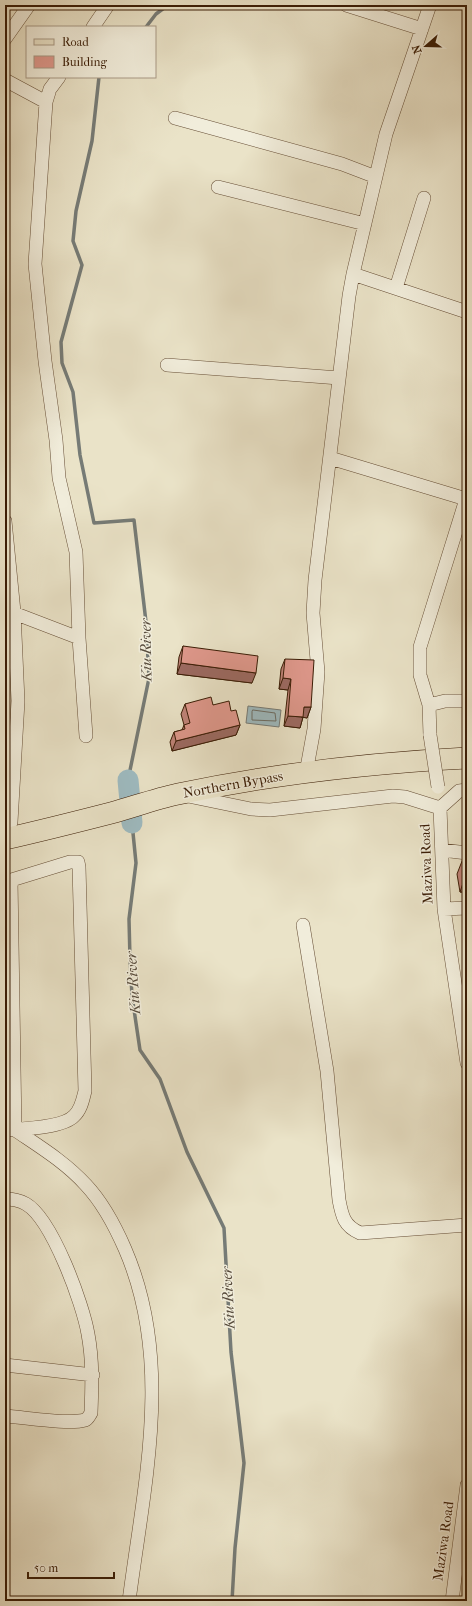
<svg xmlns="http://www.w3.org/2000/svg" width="472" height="1606" font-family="'IM FELL French Canon',serif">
	<rect width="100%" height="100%" fill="#eae3c8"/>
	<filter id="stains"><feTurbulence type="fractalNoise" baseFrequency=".005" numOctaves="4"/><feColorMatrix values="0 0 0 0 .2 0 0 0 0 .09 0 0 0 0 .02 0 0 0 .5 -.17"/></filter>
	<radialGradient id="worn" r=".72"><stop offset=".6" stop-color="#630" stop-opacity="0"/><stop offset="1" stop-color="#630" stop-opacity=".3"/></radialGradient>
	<path fill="#9ebbc1" stroke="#767b76" d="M248 706 281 710 279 727 246 723Z"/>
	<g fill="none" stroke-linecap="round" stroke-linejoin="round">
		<path stroke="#6c6c63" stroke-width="1" d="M253 710 275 713 276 721 252 720V712Z"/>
		<path stroke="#767b76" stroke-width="3.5" d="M146 27 156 14 168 5
			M99 77 92 141 76 211 73 241 82 265 61 342 62 363 73 392 80 455 94 523 134 520 146 622 149 678 128 780
			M132 823 136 863 129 919 130 959 132 996 140 1050 160 1079 187 1152 224 1228 231 1352 244 1463 235 1548 232 1601"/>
		<path stroke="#9ebbc1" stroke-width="21" d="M128 780 132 823"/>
		<g stroke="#664e36" stroke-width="14">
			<path id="minor" d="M346 5 422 29
				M93 27 108 5
				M5 39 29 5
				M59 77 50 89 46 102 35 264 45 361 56 440 59 478 76 552 79 638 86 736
				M5 80 46 102
				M175 118 342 164 376 177
				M218 187 365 224
				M353 274 467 312
				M396 288 424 198
				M167 365 339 378
				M330 458 466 499
				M467 496 420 647V675L429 705 445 701H467
				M5 521 14 612 18 701 11 822 5 823
				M6 610 79 638
				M429 705 430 735
				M306 773 314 729 318 672 313 613 315 580 349 296 353 274 386 134 430 5
				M188 796 251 809 270 810 393 796 405 797 440 808 444 909 467 1063
				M440 808 459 791 467 790
				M442 850 467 853
				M11 880 15 1130
				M5 882 70 862H78L79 867 85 1091C83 1099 81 1110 74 1116 63 1128 21 1129 5 1130
				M444 909 467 908
				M303 925 327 1071 339 1200C342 1216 344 1226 360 1233L467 1225
				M15 1130C40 1147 65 1162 86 1185 103 1203 115 1226 125 1249 174 1362 144 1484 129 1601
				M5 1199C12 1199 19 1200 26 1204 52 1219 83 1304 88 1334 93 1361 92 1387 91 1413 89 1416 88 1419 85 1420 69 1425 23 1417 5 1416
				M5 1365 93 1375
				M452 1601 467 1485"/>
		</g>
		<g stroke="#3a1c05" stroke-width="22">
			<path id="primary" d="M5 839C40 831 76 822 111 813 133 807 155 799 178 794 273 774 370 763 467 758"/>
		</g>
		<use href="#minor" stroke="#f1eddb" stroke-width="13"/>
		<use href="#primary" stroke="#eae3c8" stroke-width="21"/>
		<g stroke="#664e36" stroke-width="14" stroke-linecap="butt">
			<path id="minor-bridge" d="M430 735 438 787"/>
		</g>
		<use href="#minor-bridge" stroke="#f1eddb" stroke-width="13"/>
	</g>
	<path fill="#c08378" stroke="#3a1c05" d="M183 646 252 683 177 674 179 657Z
		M285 659 311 707 307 718 303 717 300 728 284 726 288 690 279 689 281 669Z
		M185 704 213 705 231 711 240 725 236 735 172 751 170 742 174 732 182 730 184 725 181 714Z
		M467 855V892H460L457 874 464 856Z"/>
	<path fill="#9c6a62" stroke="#3a1c05" d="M181 663 256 673 252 683 177 674Z
		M283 678 291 679 288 690 279 689Z
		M304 707H311L307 718 301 717Z
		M288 716 303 717 300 728 284 726Z
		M240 725 236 735 172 751 176 741Z
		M466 874H467V892H460Z"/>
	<path fill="#df988c" stroke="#3a1c05" d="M183 646 258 656 256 673 181 663Z
		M285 659 314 660 311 707H304L303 717 288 716 291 679 283 678Z
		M211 697 213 705 229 701 231 711 236 710 240 725 176 741 174 732 185 729 184 725 190 723 185 704Z
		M467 855V874H466L464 856Z"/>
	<g text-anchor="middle" stroke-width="3" stroke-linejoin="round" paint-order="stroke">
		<g font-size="14" fill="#3a1c05" stroke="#f1eddb">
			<text transform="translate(233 784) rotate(-10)" y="5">Northern Bypass</text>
			<text transform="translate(426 864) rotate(-92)" y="5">Maziwa Road</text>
			<text transform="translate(443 1541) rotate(-82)" y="5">Maziwa Road</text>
		</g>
		<g font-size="15" font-style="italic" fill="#584c3d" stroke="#f1eddb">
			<text transform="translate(146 650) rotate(-91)" y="5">Kiu River</text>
			<text transform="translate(133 983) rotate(-94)" y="5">Kiu River</text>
			<text transform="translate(228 1298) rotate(-93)" y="5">Kiu River</text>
		</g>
	</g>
	<rect width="472" height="1606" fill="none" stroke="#eae3c8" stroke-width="20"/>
	<rect x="6" y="6" width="460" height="1594" fill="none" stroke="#3a1c05" stroke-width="2"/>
	<rect x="10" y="10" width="452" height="1586" fill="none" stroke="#3a1c05"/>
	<rect x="26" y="26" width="130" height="52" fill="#f1eddb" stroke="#a89985"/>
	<rect x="34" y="39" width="20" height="6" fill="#eae3c8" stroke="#a89985"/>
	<text x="62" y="46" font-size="12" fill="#3a1c05">Road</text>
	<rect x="34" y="56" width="20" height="12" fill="#df988c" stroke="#a89985"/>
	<text x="62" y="66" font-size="12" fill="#3a1c05">Building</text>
	<g transform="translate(426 46) rotate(250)" stroke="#f1eddb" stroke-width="3" paint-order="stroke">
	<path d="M0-3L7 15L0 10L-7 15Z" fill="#3a1c05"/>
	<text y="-6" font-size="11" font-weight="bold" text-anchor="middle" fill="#3a1c05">N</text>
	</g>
	<path d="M28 1572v6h86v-6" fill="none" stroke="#3a1c05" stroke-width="2"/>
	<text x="34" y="1572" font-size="12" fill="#3a1c05" stroke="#f1eddb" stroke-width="3" paint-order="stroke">50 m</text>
	<rect width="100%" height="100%" filter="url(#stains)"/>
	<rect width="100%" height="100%" fill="url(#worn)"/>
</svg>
